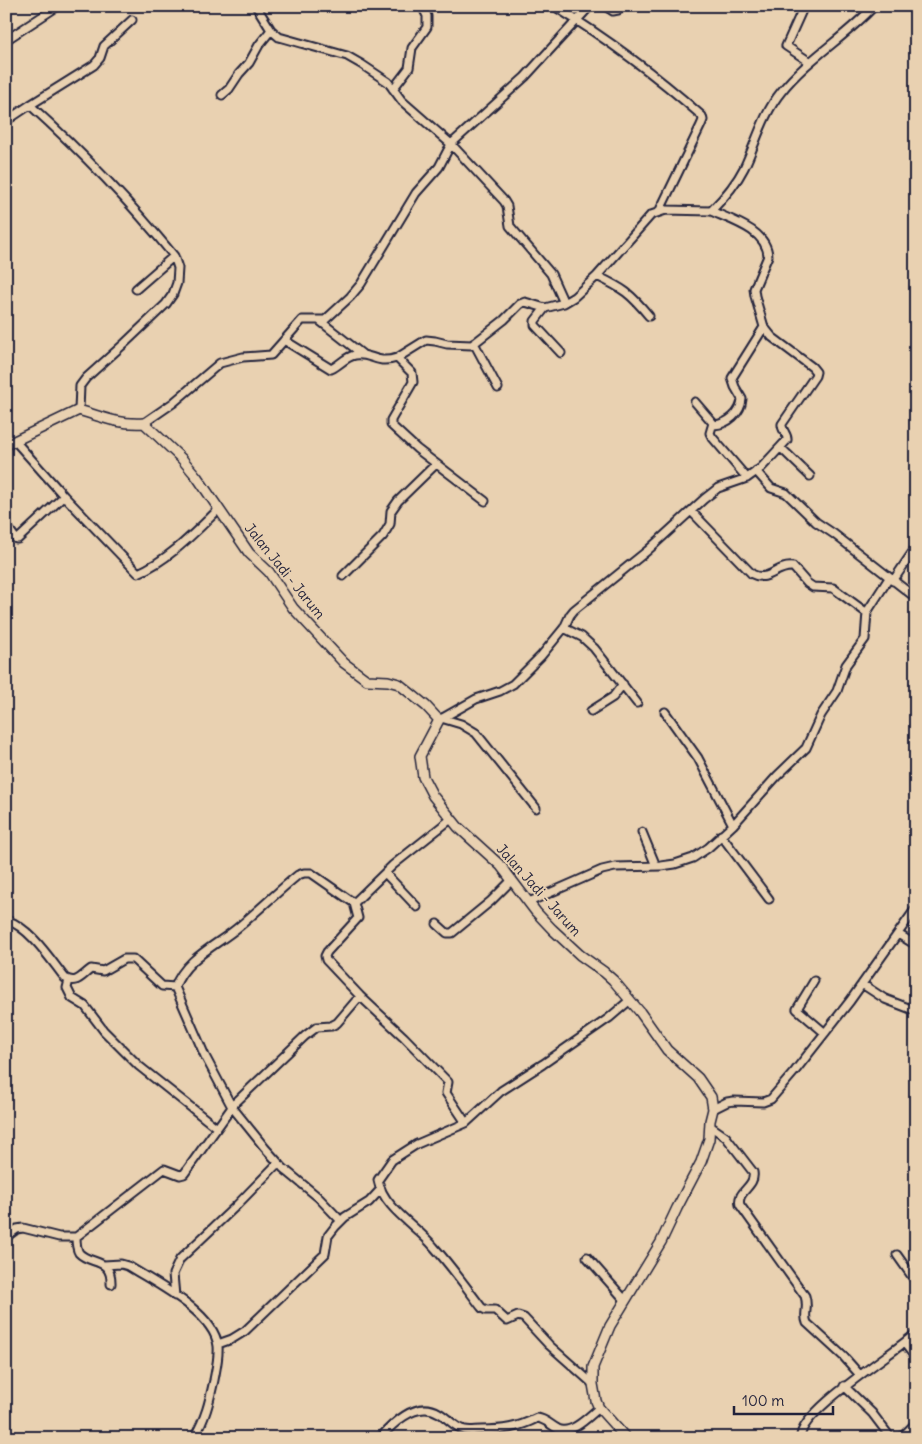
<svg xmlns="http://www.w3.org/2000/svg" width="922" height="1444" font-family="Delius,sans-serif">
	<rect width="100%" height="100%" fill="#e9d1b1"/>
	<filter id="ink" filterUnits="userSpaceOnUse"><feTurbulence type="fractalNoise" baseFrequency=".02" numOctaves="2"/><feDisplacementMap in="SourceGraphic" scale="10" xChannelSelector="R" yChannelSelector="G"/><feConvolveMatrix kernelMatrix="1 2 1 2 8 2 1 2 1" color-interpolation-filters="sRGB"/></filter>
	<g filter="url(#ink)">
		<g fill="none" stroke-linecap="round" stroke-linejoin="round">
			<g stroke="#22223b" stroke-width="11">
				<path id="minor" d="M256 6 271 30 279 37 347 56 361 64 388 82 402 101 451 144 504 201 507 206 510 226 551 274 564 303
					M554 6C606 38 656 75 702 116L703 120 701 125 659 212
					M605 6 613 11 618 10 622 6
					M804 6 786 46 810 62
					M6 40 58 6
					M393 89 409 68 412 48 427 27V16L422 6
					M222 95 229 89 239 74 249 63 259 45 271 30
					M30 105 94 65 100 58 104 46 132 20
					M6 121 30 105C82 152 130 202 174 256L178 268 177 283 173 294 166 304 125 343 86 378 80 386 79 410
					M597 276C624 289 630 293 649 316
					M136 289 174 256
					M545 308 535 321V325L561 353
					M320 321 362 354
					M284 340 331 369C340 365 345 357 355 355 371 352 375 365 397 358
					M474 343 498 388
					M695 402 713 423 710 433 712 437 747 478
					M144 423 173 403 220 363 243 357 271 355 302 320H325L350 297 361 284 416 193 439 167 451 144 525 77 590 6
					M714 425C728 424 741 413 742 399L735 387 732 378 764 327
					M15 441 64 496 138 573C169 560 195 532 219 509
					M781 448 810 476
					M756 471 771 488 786 493 816 522 834 534 916 598
					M485 501 417 449 391 425V420L413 382 412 373 397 358 426 340 435 341 447 344 472 345 504 320 520 304 525 302 545 308 564 303 574 297 597 276 651 215 666 210 711 211
					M691 511 752 574C769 583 776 565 793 567L807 583 813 587 833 588 867 613
					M6 525 16 539H18L64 496
					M343 576 383 536 390 524 391 511 398 501 436 464
					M893 581 916 547
					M564 628 582 637 594 648 637 703
					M591 711 613 697 623 684
					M665 712 698 758 733 825
					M441 718 461 724 476 733 536 808
					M439 720 476 699 500 691 513 684 541 656 564 628 570 615 574 610 647 551 704 499 718 488 747 478 761 468 787 440C788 434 781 430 782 424L815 376 816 372 812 367 772 337 764 327 755 296 754 289 768 256C767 230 731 220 711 211 724 198 736 184 744 168 756 143 763 114 781 92 808 58 846 37 874 6
					M642 832 656 866
					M721 835 769 899
					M385 873 417 907
					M529 902 602 870 615 867 661 866 675 864 693 858 708 848 733 825 777 776 806 748 821 715 837 691 846 665 865 639 867 612 889 578
					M354 903 358 918 327 952 325 956 326 960 360 996 404 1037 448 1082 446 1093 466 1123
					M6 920C30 927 50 959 65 978 77 985 81 976 91 969L103 971 124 959H133L162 986 175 987
					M437 924 447 933H452L491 901 512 880
					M898 934 916 945
					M69 980 67 988 72 998 85 1006 104 1031 139 1066 217 1128
					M814 981 797 1009 825 1033
					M862 984 885 999 916 1011
					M713 1109 727 1102 734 1101 763 1102 771 1099 795 1071 850 1001 916 908
					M710 1126 726 1137 753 1172C756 1187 736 1191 740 1205L805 1296C809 1308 803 1314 807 1323L844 1357 860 1375
					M341 1221 318 1197 283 1168 265 1148 232 1107 205 1056 175 987C185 959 215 946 236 929 257 912 276 893 298 875L304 873H311L354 903 393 865 451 819
					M6 1237 17 1229 23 1228 59 1237H76L164 1169 180 1175 184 1174 235 1103 305 1036 317 1027 331 1026 337 1023 360 996
					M76 1237C76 1243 76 1248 79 1253 90 1265 112 1257 111 1284
					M897 1255 916 1282
					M587 1257 625 1300
					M104 1265 121 1264 128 1266C155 1283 214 1312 218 1346 219 1357 216 1369 214 1380 209 1403 206 1417 194 1438
					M175 1296 173 1274 180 1259 236 1206 278 1163
					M218 1344 232 1339 245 1331 325 1254 328 1236 335 1227 345 1217 369 1202 381 1189
					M905 1344 916 1358
					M593 1384 549 1345 524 1318 518 1316 507 1321 495 1310H486L482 1308C466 1287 451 1266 434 1247 417 1226 383 1208 378 1180L392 1160 417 1144 466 1123 501 1091 543 1064 609 1018 630 1000
					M844 1386 872 1413 891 1438
					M6 1437 7 1438
					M380 1438C394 1422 418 1400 439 1413 448 1418 455 1428 465 1430 470 1431 476 1430 481 1430 503 1430 517 1428 537 1418 546 1419 550 1425 558 1429 572 1435 589 1416 599 1408
					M801 1438C797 1413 896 1352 916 1333
					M901 1438 916 1423"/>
			</g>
			<g stroke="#22223b" stroke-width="12">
				<path id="tertiary" d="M6 445 79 410C101 417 121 425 144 423L182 459 197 477 249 553 269 572 293 608 344 663 367 680 388 681 399 684 426 706 439 720 420 756 423 777 433 796 458 827 501 866 536 912 552 929 580 955 604 972 613 980 640 1012 667 1050 698 1078 711 1097 713 1109 710 1121 709 1139 701 1162 677 1208 661 1242 610 1326 593 1367V1384L596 1401 599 1408 626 1438"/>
			</g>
			<use href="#minor" stroke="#e9d1b1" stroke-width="7"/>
			<use href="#tertiary" stroke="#e9d1b1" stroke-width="9"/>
		</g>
	</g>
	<g text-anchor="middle" stroke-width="4" stroke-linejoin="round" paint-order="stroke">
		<g font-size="14" fill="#22223b" stroke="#e9d1b1">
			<text transform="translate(285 571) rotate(51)" y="5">Jalan Jadi - Jarum</text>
			<text transform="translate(539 890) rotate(48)" y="5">Jalan Jadi - Jarum</text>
		</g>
	</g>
	<rect width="922" height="1444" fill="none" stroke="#e9d1b1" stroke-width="25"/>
	<rect x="12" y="12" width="897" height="1419" fill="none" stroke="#22223b" stroke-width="2" filter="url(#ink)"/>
	<path d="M734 1406v8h99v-8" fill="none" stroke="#22223b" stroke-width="2.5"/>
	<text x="742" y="1406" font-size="15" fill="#22223b" stroke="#e9d1b1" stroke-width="4" paint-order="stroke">100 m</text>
</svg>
